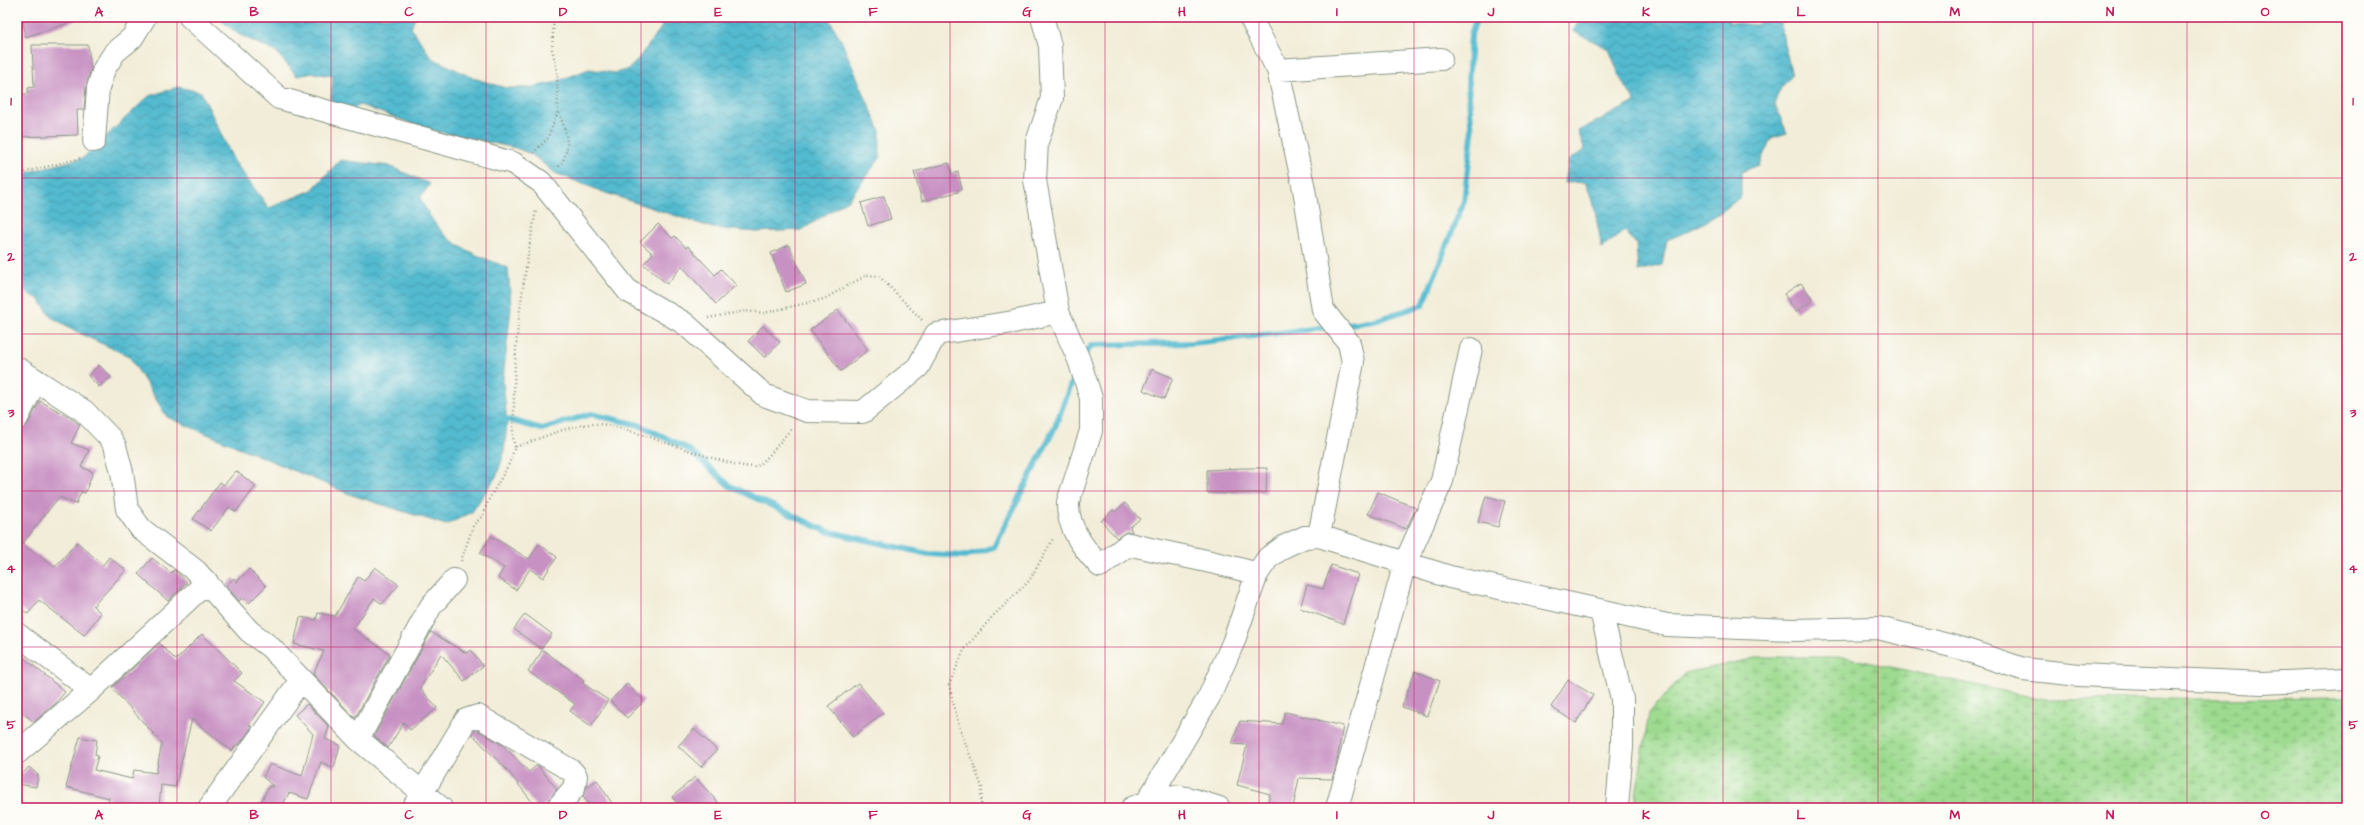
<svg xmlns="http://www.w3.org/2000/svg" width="2364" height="825" font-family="'Architects Daughter',sans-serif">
	<defs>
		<pattern id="wetland-marsh" width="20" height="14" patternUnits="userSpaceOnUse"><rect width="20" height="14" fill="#9edb90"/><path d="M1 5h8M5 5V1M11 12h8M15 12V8" fill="none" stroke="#80b376"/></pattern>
		<pattern id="water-waves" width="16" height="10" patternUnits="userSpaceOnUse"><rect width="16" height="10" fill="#52bacf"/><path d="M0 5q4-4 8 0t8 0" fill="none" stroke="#4398a9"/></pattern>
	</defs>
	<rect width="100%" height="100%" fill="#fdfcf7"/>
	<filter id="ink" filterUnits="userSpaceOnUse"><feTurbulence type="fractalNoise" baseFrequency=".025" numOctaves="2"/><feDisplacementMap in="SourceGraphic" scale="8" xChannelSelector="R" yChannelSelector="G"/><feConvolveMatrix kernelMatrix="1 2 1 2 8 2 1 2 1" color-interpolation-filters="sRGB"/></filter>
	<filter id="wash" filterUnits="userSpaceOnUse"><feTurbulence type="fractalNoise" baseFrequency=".012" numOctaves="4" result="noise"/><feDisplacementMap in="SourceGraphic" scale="16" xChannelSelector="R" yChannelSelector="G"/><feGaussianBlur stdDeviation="0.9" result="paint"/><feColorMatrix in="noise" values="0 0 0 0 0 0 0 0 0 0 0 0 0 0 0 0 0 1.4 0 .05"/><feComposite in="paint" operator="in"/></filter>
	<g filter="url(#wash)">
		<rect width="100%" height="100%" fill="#f2edd8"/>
		<path fill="url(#wetland-marsh)" stroke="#5e8c62" d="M1761 657H1844L2045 700 2347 698V808H1634L1649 713 1685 673Z"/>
		<path fill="url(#water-waves)" stroke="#387c82" d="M217 17H415L411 28 432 58 473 78 506 88H527L553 83 589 69 615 73 627 70 635 63 661 28 665 17H828L841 40 880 131V158L849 199 802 230 756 232 713 228 606 193 555 173 531 154 516 148 430 130 360 105 346 115 330 110 333 76 313 73 297 76 276 52 238 34Z
			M1581 17H1730L1728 22 1755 25 1770 17H1780L1784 44 1792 75 1781 88 1774 103 1787 133 1771 138 1759 165 1741 172V196C1719 216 1695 229 1667 240L1662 265 1638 271 1636 244 1625 231 1602 248 1593 201 1585 182 1565 183 1569 160 1585 150 1578 131 1635 102 1619 75 1609 49 1573 31Z
			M178 87 201 92 234 161 269 208 312 190 340 160 389 166 430 184 420 198C443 245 463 249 508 268L511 308 503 380 507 423 504 453 497 475 472 512 446 525 352 495 167 417 129 356 85 336 51 317 39 299 17 288V175L83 158 149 96Z"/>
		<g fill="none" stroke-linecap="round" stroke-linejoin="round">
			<path stroke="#52bacf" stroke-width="6" d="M1341 325 1373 321 1423 305 1464 201 1472 135 1468 85 1471 34 1477 17
				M1082 357 1092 345 1193 343 1330 327
				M498 417 542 429 591 414 639 425 688 449 730 486 826 531 928 554 965 556 994 547 1055 427 1076 371"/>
		</g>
		<g id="blocks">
			<path fill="#c891c3" d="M43 17H74L75 21 25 37 23 19Z
				M32 45H88L91 69 86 87 84 110H77L78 135 17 137V94H28V88L34 87Z
				M949 163 952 174 958 172 962 189 957 190 958 192 922 201 914 172Z
				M884 196 891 219 868 226 861 203Z
				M658 224 672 238 675 236 686 248 688 246 715 275 721 269 736 285 716 304 682 266 667 284 643 264 653 254 640 242Z
				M789 245 806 284 786 292 771 253Z
				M1801 283 1813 300 1796 312 1784 294Z
				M838 310 868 350 841 371 810 330Z
				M763 326 780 342 765 358 748 341Z
				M99 365 111 377 99 387 88 376Z
				M1152 369 1173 378 1164 399 1143 390Z
				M40 401 68 416 80 425 71 443 89 450 81 467 93 472 85 493 81 492 76 504 59 497 22 544 55 567 77 542 103 565 109 557 126 570 93 606 101 613 84 635 39 600 28 614 17 606V433L28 424Z
				M1241 468H1267L1266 493H1207V470Z
				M236 471 256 486 236 512 229 507 211 531 193 519 220 482 224 485Z
				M1378 492 1416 508 1406 529 1368 514Z
				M1486 496 1505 501 1498 527 1478 522Z
				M1125 503 1140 519 1130 527 1132 532H1126L1117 538 1101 521 1113 510 1115 512Z
				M491 536 529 559 539 544 557 557 543 578 530 569 516 590 498 578 504 568 480 553Z
				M152 558 171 573 174 570 187 582 168 601 138 574Z
				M1331 565 1358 574 1343 624 1300 608 1307 585 1323 589Z
				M375 567 399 585 382 604 374 598 353 629 390 654 355 718 313 674 324 651 294 644 300 617 316 620 318 613 335 616 358 577 364 581Z
				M249 569 266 586 248 604 242 598 239 601 226 586 234 578 237 582Z
				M525 614 552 634 541 649 514 629Z
				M431 632 466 653 471 650 483 666 464 681 441 654 420 688 437 708 410 730 404 722 388 748 374 736Z
				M202 634 242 673 234 681 265 702 249 725 252 727 239 745 237 744 232 751 192 719 175 787 161 785 159 808H108L109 798 66 787 80 737 97 740 95 755 98 756 94 770 132 779 134 770 156 773 162 743 112 688 159 643 176 660Z
				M543 650 584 680 582 683 608 700 591 726 570 711 575 704 528 671Z
				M23 657 65 692 55 704 34 722 17 708V665Z
				M1415 671 1440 681 1427 716 1402 707Z
				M1568 680 1593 695 1576 723 1551 707Z
				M858 683 883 713 853 737 828 706Z
				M627 684 644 701 627 718 610 701Z
				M307 704 329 727 325 739 340 745 334 768 321 762 308 799 289 793 281 808H258L269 786 274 787 263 777 270 764 302 776 313 734 295 715Z
				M1285 712 1343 726 1336 766 1332 779 1299 778 1293 808H1267L1270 794 1237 785 1247 745 1232 744 1240 721 1282 724Z
				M694 729 717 750 701 767 678 746Z
				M474 730H477L504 746 529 772 537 765 557 789 546 804 537 808 507 770 472 734Z
				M29 767 38 775 36 787 17 784V779Z
				M695 777 723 808H682L672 797Z
				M597 780 615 808H591L583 796 587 787Z"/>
		</g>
	</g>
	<g filter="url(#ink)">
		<use href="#blocks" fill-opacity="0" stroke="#889586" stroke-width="1"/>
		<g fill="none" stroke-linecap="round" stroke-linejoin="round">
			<g stroke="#889586" stroke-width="24">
				<path id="minor" d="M190 17 279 98 513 163 541 182 628 291 684 323 764 395 807 411 863 412 918 367 936 334 1013 322 1058 312
					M1042 17 1050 46 1052 98 1037 142 1035 180 1058 312 1079 360 1091 398V431L1068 502C1067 527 1083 548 1100 566L1129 544C1172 555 1215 561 1257 574
					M1250 17 1278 70 1304 189 1323 310 1349 343 1353 362 1319 536
					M1278 70 1441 59
					M94 141 98 88 104 69 115 52 132 38 145 17
					M17 368 84 411 110 438 115 446 122 472 127 509 141 529 196 571 249 631 270 647 358 739 441 808
					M17 418 36 380
					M1601 611 1622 699V747L1617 808
					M17 634 91 690
					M358 739 431 606 454 580
					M17 753 91 690 207 582
					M1147 802 1209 697 1233 643 1257 574 1268 558 1285 546 1305 537 1319 536 1450 577 1667 625 1794 630 1878 628 1960 648 2023 669 2079 675 2263 683 2347 679
					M209 808 301 680
					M413 808 466 720 478 716 572 771 576 776 574 788 557 808
					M1132 808C1174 791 1176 794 1219 808
					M1337 808 1405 563 1442 481 1471 349"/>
			</g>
			<path stroke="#889586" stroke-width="2.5" stroke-dasharray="1 3" stroke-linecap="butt" d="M554 17 552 49 557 70 558 111
				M533 153 548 138 558 111C567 132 573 151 557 169
				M17 174 82 158
				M708 318 745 311 764 313 824 299 867 275 879 276 922 320
				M515 447C511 434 514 422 514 408 513 341 524 276 536 210
				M461 561 473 526 483 515 488 501 509 464 515 447C541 439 571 423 599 424 631 426 738 473 757 466 766 462 784 436 792 428
				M981 808 982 787 959 726 949 685 964 650 992 617 1029 581 1054 537"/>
			<use href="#minor" stroke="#fff" stroke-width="22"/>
		</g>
	</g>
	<path fill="none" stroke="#c2185b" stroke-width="1" stroke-opacity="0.55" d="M177 17V808M331 17V808M486 17V808M641 17V808M795 17V808M950 17V808M1105 17V808M1259 17V808M1414 17V808M1569 17V808M1723 17V808M1878 17V808M2033 17V808M2187 17V808M17 178H2347M17 334H2347M17 491H2347M17 647H2347"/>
	<rect width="2364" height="825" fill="none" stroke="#fdfcf7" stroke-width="44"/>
	<rect x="22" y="22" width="2320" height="781" fill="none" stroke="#c2185b" stroke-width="1.5"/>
	<g font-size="13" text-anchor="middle" font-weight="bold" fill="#c2185b">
		<text x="99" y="16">A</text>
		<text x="254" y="16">B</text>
		<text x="409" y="16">C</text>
		<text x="563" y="16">D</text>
		<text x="718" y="16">E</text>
		<text x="873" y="16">F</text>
		<text x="1027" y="16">G</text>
		<text x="1182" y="16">H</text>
		<text x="1337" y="16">I</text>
		<text x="1491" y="16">J</text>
		<text x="1646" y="16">K</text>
		<text x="1801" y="16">L</text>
		<text x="1955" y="16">M</text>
		<text x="2110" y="16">N</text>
		<text x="2265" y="16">O</text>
		<text x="11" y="105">1</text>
		<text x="2353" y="105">1</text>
		<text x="11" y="261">2</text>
		<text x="2353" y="261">2</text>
		<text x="11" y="417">3</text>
		<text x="2353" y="417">3</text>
		<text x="11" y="573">4</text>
		<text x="2353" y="573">4</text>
		<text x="11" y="729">5</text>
		<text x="2353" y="729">5</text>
		<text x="99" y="819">A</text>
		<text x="254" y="819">B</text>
		<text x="409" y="819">C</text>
		<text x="563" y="819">D</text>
		<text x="718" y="819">E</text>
		<text x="873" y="819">F</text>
		<text x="1027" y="819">G</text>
		<text x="1182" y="819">H</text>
		<text x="1337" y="819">I</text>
		<text x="1491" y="819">J</text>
		<text x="1646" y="819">K</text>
		<text x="1801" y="819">L</text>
		<text x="1955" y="819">M</text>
		<text x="2110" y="819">N</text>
		<text x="2265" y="819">O</text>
	</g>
</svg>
